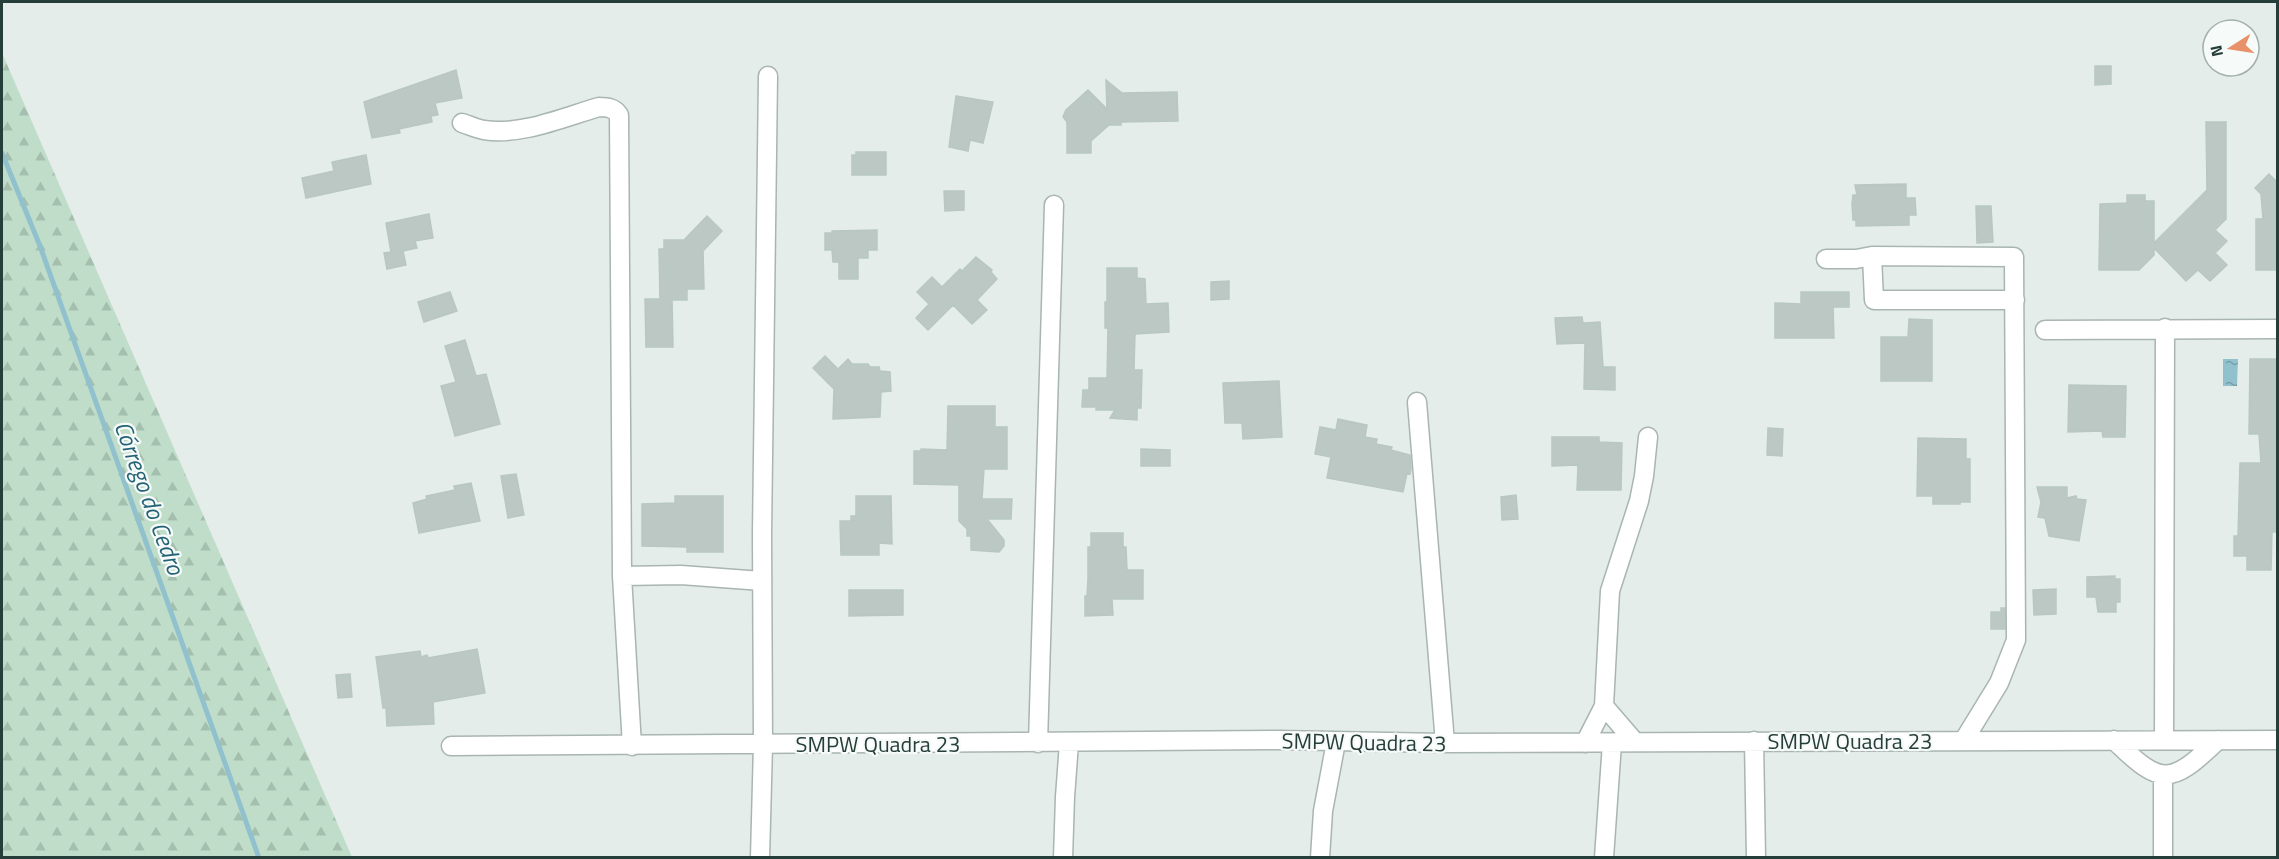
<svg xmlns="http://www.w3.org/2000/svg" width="2279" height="859" font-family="'Titillium Web',sans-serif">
	<defs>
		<pattern id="forest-firs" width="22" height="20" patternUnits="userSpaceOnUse" patternTransform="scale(1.5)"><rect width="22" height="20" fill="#c0ddca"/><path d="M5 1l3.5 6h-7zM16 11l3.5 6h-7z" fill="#a5bfae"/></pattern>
		<pattern id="water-ripples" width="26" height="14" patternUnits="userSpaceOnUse" patternTransform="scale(1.5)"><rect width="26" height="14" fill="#92c1ce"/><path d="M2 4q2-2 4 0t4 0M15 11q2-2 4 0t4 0" fill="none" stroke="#779ea8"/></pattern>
	</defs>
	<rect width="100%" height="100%" fill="#e5edea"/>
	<path fill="url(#forest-firs)" d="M2 53 352 857H2Z"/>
	<path fill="url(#water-ripples)" d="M2223 359H2238L2237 386H2223Z"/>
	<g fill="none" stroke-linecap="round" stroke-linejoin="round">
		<path stroke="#92c1ce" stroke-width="5" d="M2 153 40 246 259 858"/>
	</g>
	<path fill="#bbc8c3" stroke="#b8c7c2" stroke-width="1.5" d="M2095 66H2111V84L2095 85Z
		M456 70 462 98 435 103 438 115 431 116 432 122 399 129 400 133 372 138 364 102Z
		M1106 80 1122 93 1177 92 1178 121 1121 122V125H1109L1091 141V153H1067V122L1063 117 1066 110 1088 90 1107 109Z
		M956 96 993 102 983 143 970 140 968 151 949 147Z
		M2206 122H2226V219L2215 230 2227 241 2215 253 2227 265 2210 281 2198 270 2186 281 2154 248V255L2139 270H2099L2100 204 2127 203V195H2145V201H2154V243L2207 190Z
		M856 152H886V175H852V155H856Z
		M366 155 371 184 306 198 302 178 334 171 332 162Z
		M2269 174 2277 182V270H2256V219H2263L2261 194 2255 188Z
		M1906 184V198H1915L1916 215H1909V225L1856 226V220H1853L1852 204 1853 195H1857L1855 185Z
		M944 191H964V210L945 211Z
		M1976 206H1991L1993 242 1977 243Z
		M429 214 433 238 415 241 417 248 403 251 406 265 387 269 384 253 391 252 386 223Z
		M707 216 722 231 703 251 704 289H687V300H672L673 347H646L645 299H660L659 249H664V240H684Z
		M877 230V250H868V258H858V279H839V262H833L832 250H825V233H832V231Z
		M976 257 992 270 991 272 997 279 977 300 987 310 972 324 953 305 928 330 916 318 929 304 917 292 932 277 942 287 960 269 962 271Z
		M1107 268H1137V278L1145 279 1146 304 1168 303 1169 332 1135 334 1134 370H1142L1141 408H1137V420L1110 418 1115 410H1096V407H1082L1083 390H1089V378H1107L1108 328H1105V302H1107Z
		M1229 281V299L1211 300V282Z
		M450 292 457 311 424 322 418 302Z
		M1801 292H1849V307H1833L1834 338H1775V303L1801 304Z
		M1582 317 1583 323 1600 322 1603 367H1615V390L1584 389 1585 343 1557 344 1555 318Z
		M1909 319 1932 320V381H1881V337H1908Z
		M465 340 476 376 486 374 500 424 455 436 441 386 456 382 445 346Z
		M825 356 838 369 848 359 852 364H868L870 367H879L880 371 890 372 891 391 881 392 880 417 833 419 834 389 813 368Z
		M2250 359H2277V532H2272L2271 570H2247V556H2234V536H2238L2240 463H2261L2259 434H2249Z
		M1279 381 1282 437 1243 439 1242 423H1225L1223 383Z
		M2069 385 2126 386 2125 437H2103L2102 431 2068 432Z
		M948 406H995V427H1007V469H984L982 499H1012L1011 519H987L1004 540V546L999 552 971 550V536H967V529L959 521V485L914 484V451H921V449L947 450Z
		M1338 419 1367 425 1365 437 1377 439 1376 444 1392 447 1391 450 1410 455 1411 469 1410 474 1407 473 1403 492 1327 478 1331 457 1315 454 1320 427 1336 430Z
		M1768 428 1783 429 1782 456 1767 455Z
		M1552 437H1599V442L1622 443 1621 490H1577L1578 465 1552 466Z
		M1918 438 1966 439V459H1970V502H1960V504H1933V496H1917Z
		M1141 449 1170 450V466H1141Z
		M516 474 524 515 508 518 501 476Z
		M471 483 480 521 419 533 413 503 427 499 426 496 455 490 454 486Z
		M2037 487H2067V498L2076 496 2077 499 2086 500 2079 541 2049 536 2045 518 2038 517 2041 502Z
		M1516 495 1518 519 1502 520 1501 497Z
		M675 496H723V552H687V547L642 546V504L675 503Z
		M856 496H891L892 544 879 543V555H841L840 521H851V516H856Z
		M1091 533H1123V547H1126L1127 570H1143V599H1112L1113 615 1085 616V596H1087L1088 578V547H1091Z
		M2115 576V579H2120V602H2116V612H2098L2096 597H2087V577Z
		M2056 589V614L2034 615 2033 590Z
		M849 590H903V615L849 616Z
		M2001 608H2005V629H1991V612H2001Z
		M477 649 485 693 433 702 434 724 387 726 386 708H383L376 657 420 651 421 657 427 655 428 658Z
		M350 674 352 697 338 698 336 675Z"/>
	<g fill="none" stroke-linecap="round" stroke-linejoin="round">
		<g stroke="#a8b5b1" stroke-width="21">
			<path id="minor" d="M462 123C469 125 477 129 484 130 521 136 564 117 599 107 608 107 614 108 619 115L622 576 632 746
				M1872 256 1874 300H2015
				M1826 259H1856L1872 256 2014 257 2016 640 1999 683 1964 740
				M2045 330 2278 329
				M1417 402 1445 743
				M622 576 681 575 762 581
				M1604 706 1635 742
				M2114 740C2161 786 2170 786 2218 740
				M2164 740 2165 328
				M1754 741 1756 858
				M1038 743 1054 205
				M1585 743 1604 706 1610 591 1639 501 1644 476 1648 437
				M451 746 1277 740 1445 743 2278 740
				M2163 775V858
				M760 858 763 745 762 534 768 76
				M1063 858 1065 797 1069 743
				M1320 858 1323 811 1336 742
				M1604 858 1612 743"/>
		</g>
		<use href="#minor" stroke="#fff" stroke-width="18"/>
	</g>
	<g text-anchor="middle" stroke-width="4.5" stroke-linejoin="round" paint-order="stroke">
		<g font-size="22" fill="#263e39" stroke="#f6faf8">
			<text x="1850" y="749">SMPW Quadra 23</text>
			<text transform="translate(1364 742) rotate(1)" y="8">SMPW Quadra 23</text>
			<text x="878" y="752">SMPW Quadra 23</text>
		</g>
		<g font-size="24" font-style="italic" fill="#246376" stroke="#f6faf8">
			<text transform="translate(149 498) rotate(70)" y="8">Córrego do Cedro</text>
		</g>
	</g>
	<rect width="2279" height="859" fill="none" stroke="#263e39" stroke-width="6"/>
	<g transform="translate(2231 48) rotate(258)"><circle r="28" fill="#f6faf8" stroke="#a3afac" stroke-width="1.5"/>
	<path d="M0-4.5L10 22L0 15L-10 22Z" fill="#e89069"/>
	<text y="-9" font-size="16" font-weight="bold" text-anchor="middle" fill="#263e39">N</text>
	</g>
</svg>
